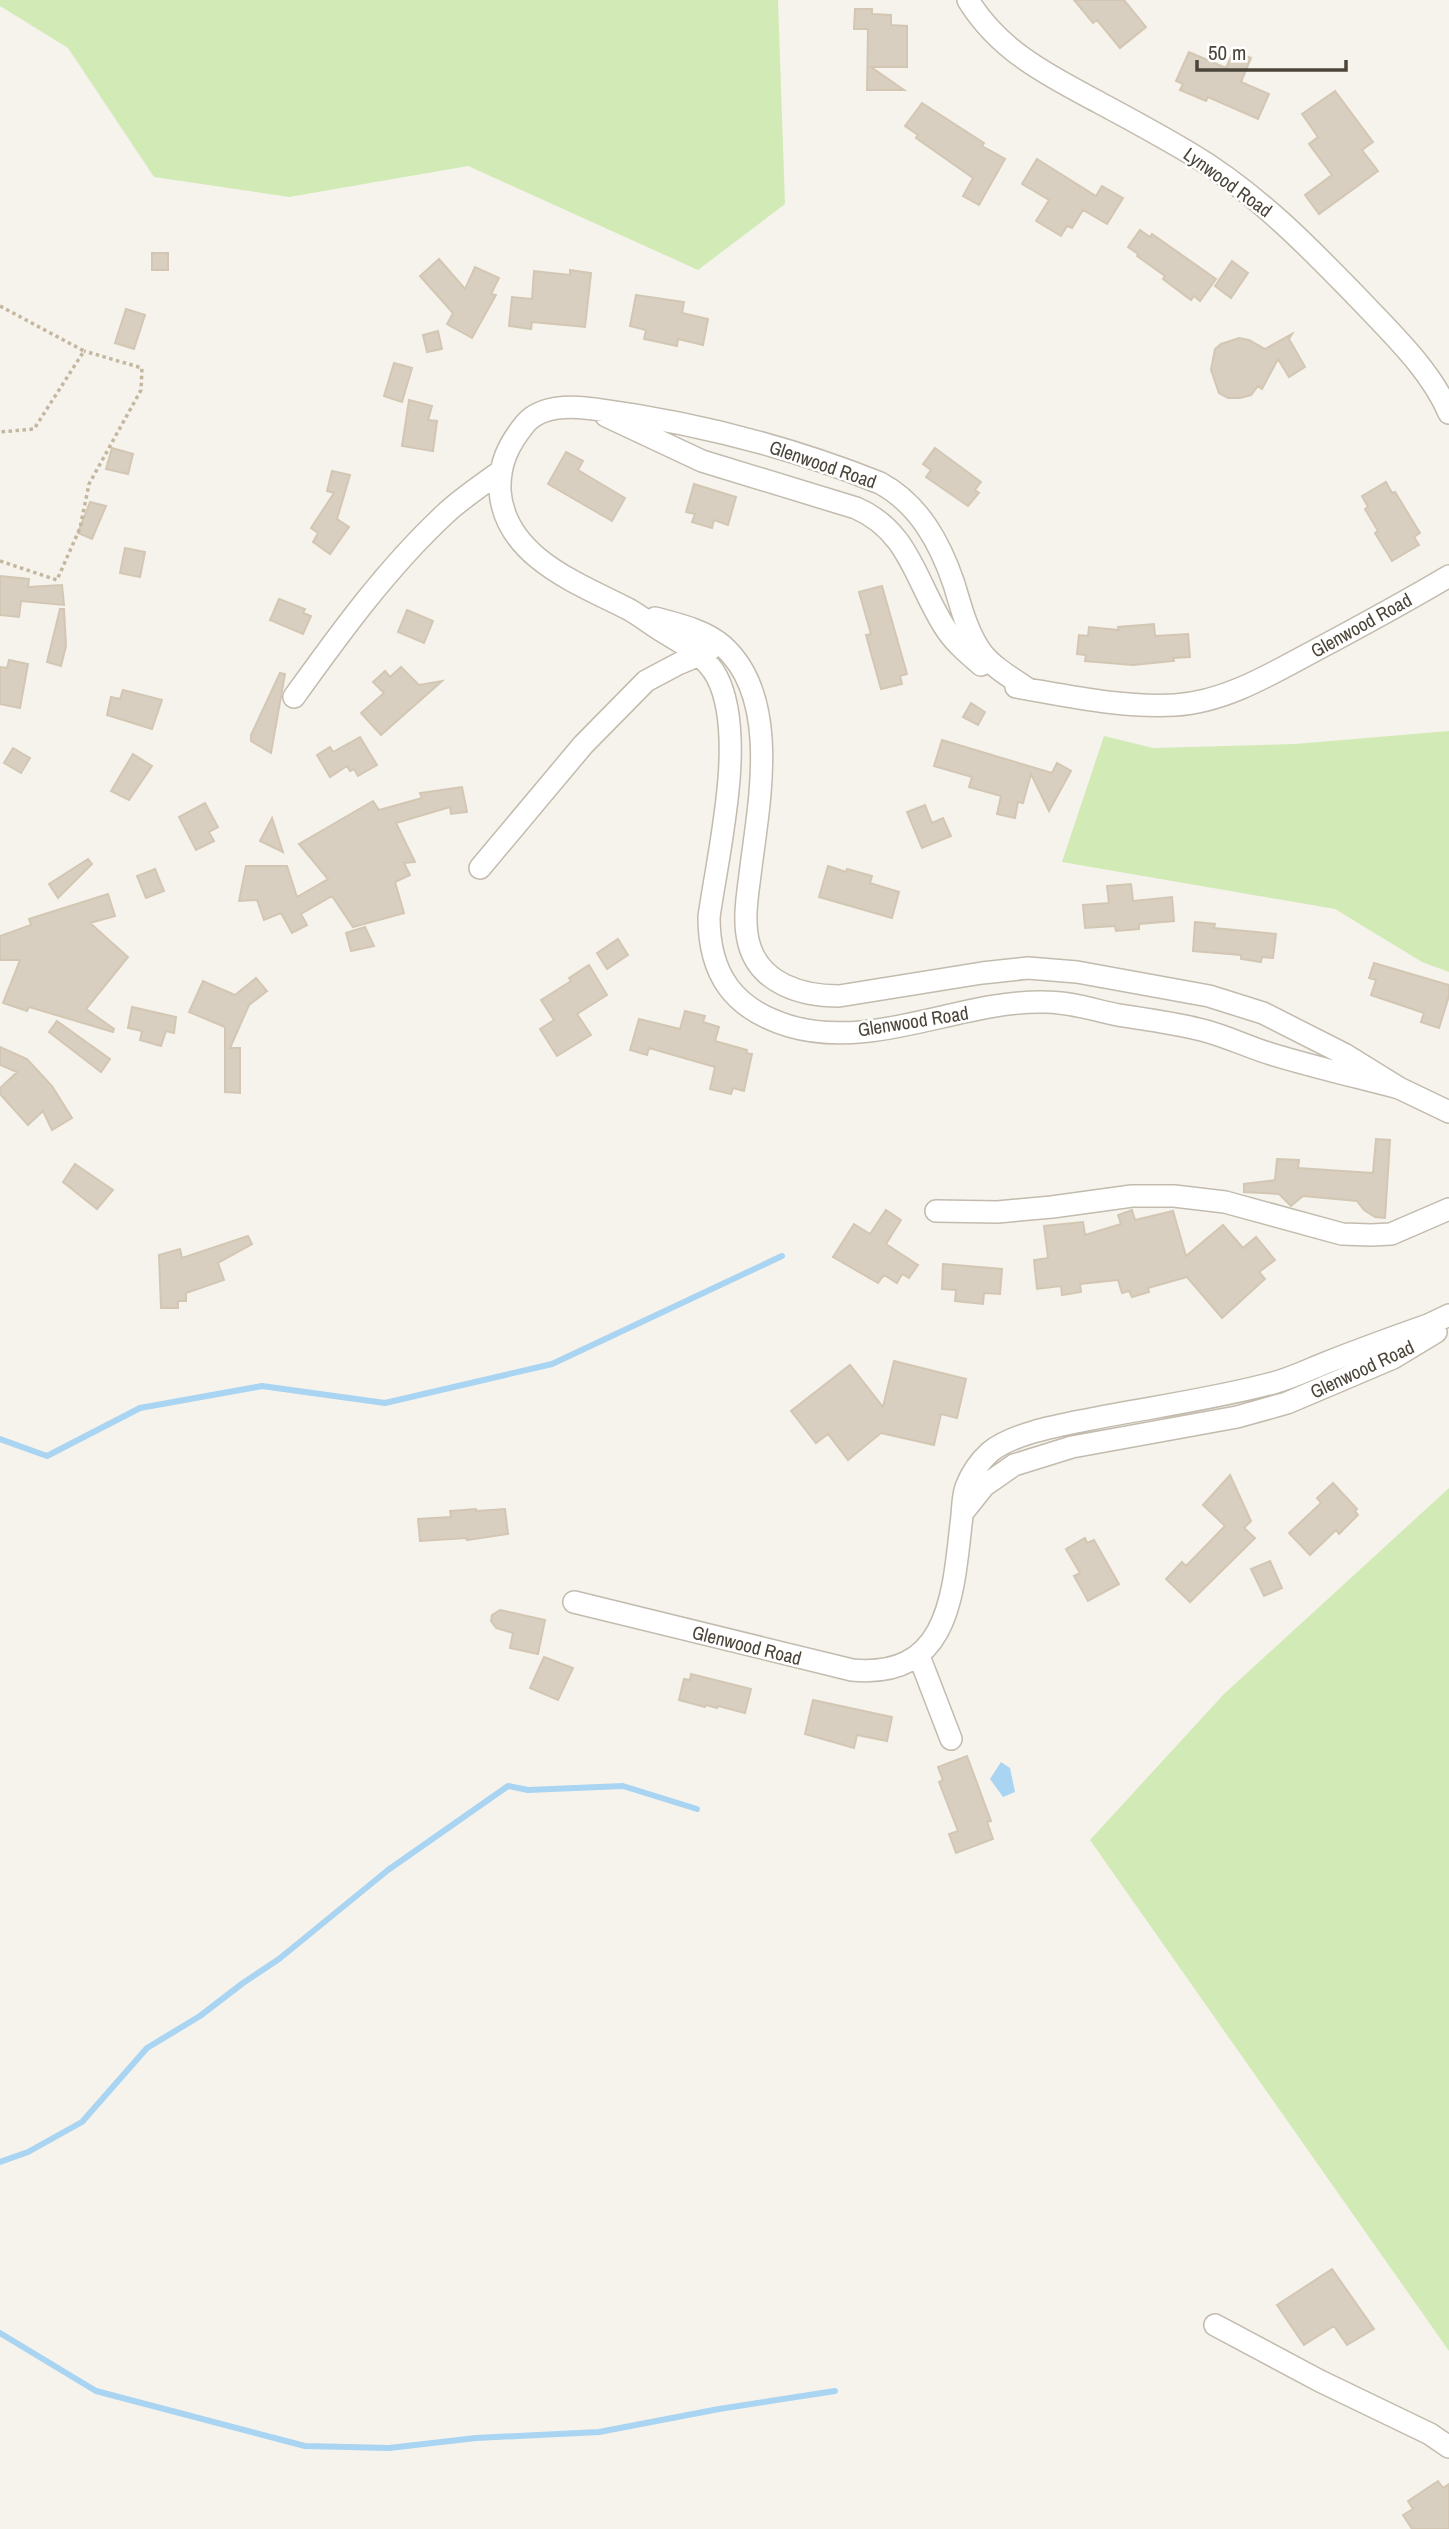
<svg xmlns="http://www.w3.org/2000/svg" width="1449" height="2529" font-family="'Archivo Narrow',sans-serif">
	<rect width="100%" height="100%" fill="#f6f3ec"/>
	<path fill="#d2eab5" d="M0 0H778L785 204 698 270 468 166 289 197 154 177 68 48 0 6Z
		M1449 731V972L1422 962 1335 909 1062 862 1104 736 1153 748 1295 744Z
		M1449 1488V2351L1090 1840 1224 1694Z"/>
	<path fill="#a9d4f2" d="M1001 1762 1010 1768 1015 1792 1003 1797 990 1779Z"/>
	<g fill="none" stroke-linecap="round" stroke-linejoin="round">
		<path stroke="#a9d4f2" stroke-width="6" d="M0 1439 47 1456 140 1408 262 1386 385 1403 552 1364 782 1256
			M0 2162 28 2152 82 2122 147 2048 200 2016 243 1983 279 1959 388 1870 508 1786 528 1790 623 1786 697 1809
			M0 2333 96 2391 305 2446 389 2448 476 2438 599 2432 719 2409 835 2391"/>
	</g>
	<path fill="#d8cfc1" stroke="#d3c7b4" stroke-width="2" d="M1074 0H1124L1146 27 1120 48 1097 20 1093 23Z
		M855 9H872V14L891 15V25L907 26V67H871L904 90H867L868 29H854Z
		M1234 50 1251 58 1241 82 1269 94 1258 119 1208 97 1206 101 1180 90 1183 84 1176 81 1189 52 1226 68Z
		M1335 91 1373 142 1362 150 1378 171 1319 214 1305 195 1332 175 1309 144 1318 137 1302 114Z
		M922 103 984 143 982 146 1005 159 979 205 963 196 973 178 916 138 918 135 905 126Z
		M1037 159 1096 196 1102 186 1123 198 1107 224 1083 210 1072 228 1067 226 1061 236 1036 221 1049 200 1022 184Z
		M1140 230 1150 237 1152 234 1216 279 1200 301 1194 296 1191 300 1163 279 1165 276 1137 256 1138 254 1128 247Z
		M152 253H168V270H152Z
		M439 259 465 289 475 267 499 278 491 294 496 295 472 338 447 324 453 313 420 276Z
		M1232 261 1248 273 1231 298 1215 286Z
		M570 270 591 273 585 327 532 322 531 329 509 326 512 297 532 299 534 271 570 275Z
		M636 295 684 302 682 313 708 319 703 345 678 339 677 346 644 339 646 330 630 326Z
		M126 309 145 315 134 349 115 343Z
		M438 331 442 349 427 352 423 335Z
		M1292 334 1289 339 1305 367 1289 377 1278 359 1262 389 1258 386 1251 395 1240 398H1228L1219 393 1211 370 1215 349 1221 344 1239 338 1249 340 1265 349Z
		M394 363 412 368 402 402 384 396Z
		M409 400 432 406 428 420 437 421 433 451 402 446Z
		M112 448 133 454 128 474 106 469Z
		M935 448 981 482 975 490 979 493 968 506 926 477 931 470 923 464Z
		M566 452 583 461 578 470 625 498 612 521 548 484Z
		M332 471 350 475 337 519 349 527 330 554 313 542 318 533 311 528 334 493 327 491Z
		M1386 482 1392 493 1395 492 1420 533 1414 537 1419 545 1392 561 1375 533 1378 531 1365 509 1368 507 1362 496Z
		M694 484 736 497 728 525 714 520 712 528 692 522 695 514 686 512Z
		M90 502 106 506 92 539 78 533Z
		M125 548 145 552 140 577 120 573Z
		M0 576 29 579 28 587 62 585 64 605 21 601 19 617 0 615Z
		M882 586 907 674 900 676 902 684 881 689 866 635 871 634 859 592Z
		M279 599 305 609 303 613 311 616 303 634 270 620Z
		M60 609H64L66 646 61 666 47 662Z
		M407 610 433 621 424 643 398 632Z
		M1154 624 1155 636 1188 634 1190 657 1173 658 1174 661 1133 665 1085 661 1086 655 1077 654 1079 635 1088 636 1089 627 1119 630 1118 627Z
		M9 660 28 664 20 708 0 704V667L7 668Z
		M401 667 419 685 442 681 381 735 361 713 384 693 373 682 385 671 390 677Z
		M280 673 285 674 271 753 251 741V735Z
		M123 690 162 700 152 729 107 715 111 697 120 699Z
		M971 703 985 712 978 725 963 717Z
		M360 737 377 765 358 776 354 769 350 771 347 766 330 777 317 755 330 747 333 752Z
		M942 740 1052 773 1057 763 1071 771 1049 811 1031 774 1023 803 1018 802 1015 818 997 814 1001 796 969 787 972 777 934 766Z
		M13 748 30 758 21 773 4 763Z
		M133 754 152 766 129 800 111 791Z
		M462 787 467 812 451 814 450 807 396 823 415 862 404 863 410 875 395 882 404 913 353 927 332 896 301 914 307 925 292 933 281 913 264 920 257 900 239 901 246 866H287L297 897 328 879 299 844 373 801 379 810 422 798 420 793Z
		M205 803 218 827 209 832 214 841 196 850 179 817Z
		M925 805 932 823 943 818 951 836 922 848 907 812Z
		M272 818 283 852 260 841Z
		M88 859 92 864 58 898 49 884Z
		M828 866 846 872 847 869 872 876 870 883 899 892 892 918 819 897Z
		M155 869 164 891 146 898 137 876Z
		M1131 884 1133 901 1172 897 1174 921 1139 924V929L1116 931 1115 926 1085 928 1083 905 1109 903 1107 886Z
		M108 894 115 916 90 923 128 957 86 1009 114 1029 113 1032 29 1007 27 1011 3 1003 20 960H0V936L31 925 29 919Z
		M1195 922 1215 924 1214 928 1276 934 1273 958 1262 957 1261 962 1241 959V955L1193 951Z
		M365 927 374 946 351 951 346 933Z
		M618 939 628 955 607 969 597 953Z
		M1374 963 1449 985V996L1439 1028 1421 1022 1424 1013 1371 995 1376 980 1369 978Z
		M589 965 607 995 577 1014 591 1035 557 1056 540 1029 554 1020 541 1000 571 981 569 978Z
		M256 978 267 991 249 1005 230 1048H240V1093L225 1092V1027L189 1012 203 981 235 995Z
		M132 1007 176 1017 174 1033 166 1031 161 1046 140 1040 142 1031 128 1028Z
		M685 1011 705 1016 703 1022 719 1027 715 1041 747 1050 746 1053 752 1054 744 1091 733 1088 731 1094 710 1089 715 1067 649 1048 647 1055 630 1050 639 1019 680 1029Z
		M57 1021 110 1059 101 1072 49 1032Z
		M0 1047 27 1059 52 1086 72 1118 52 1130 43 1111 28 1125 0 1094V1088L17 1072 0 1065Z
		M1376 1139 1390 1140 1385 1218 1375 1217 1364 1210 1357 1201 1303 1196 1291 1206 1279 1194 1244 1192V1184L1275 1180 1277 1159 1299 1160 1298 1168 1373 1173Z
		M75 1164 113 1190 97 1209 63 1182Z
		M886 1210 901 1220 886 1244 918 1265 909 1278 902 1274 897 1283 884 1275 878 1283 833 1257 854 1224 870 1234Z
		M1132 1210 1135 1220 1173 1211 1186 1256 1223 1225 1243 1248 1256 1237 1275 1260 1259 1272 1265 1279 1222 1318 1187 1277 1148 1288 1149 1292 1132 1297 1129 1291 1122 1293 1118 1280 1080 1284 1081 1292 1062 1295 1061 1286 1037 1289 1034 1260 1048 1258 1044 1226 1083 1222 1085 1235 1121 1224 1118 1215Z
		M248 1236 252 1244 218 1263 224 1280 186 1293V1301H178V1308H161L159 1255 180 1249 182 1258Z
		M943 1264 1002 1269 1000 1294 984 1293 983 1304 955 1301 956 1290 942 1289Z
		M894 1361 966 1379 957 1418 941 1414 934 1445 881 1433 848 1460 828 1434 816 1443 791 1411 850 1365 883 1407Z
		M1230 1475 1251 1521 1244 1528 1255 1538 1190 1602 1166 1579 1182 1562 1186 1566 1225 1526 1203 1505Z
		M1333 1483 1357 1509 1355 1511 1358 1515 1339 1534 1336 1530 1310 1555 1289 1533 1321 1503 1317 1498Z
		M476 1509V1511L505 1509 508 1534 467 1540V1538L420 1541 418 1519 451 1517 450 1511Z
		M1085 1538 1087 1543 1094 1540 1119 1584 1088 1601 1074 1576 1080 1573 1066 1549Z
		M1270 1561 1282 1588 1264 1596 1251 1569Z
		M500 1610 545 1620 538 1654 510 1648 513 1633 496 1628 491 1621 492 1615Z
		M544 1657 573 1668 558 1700 530 1688Z
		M691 1674 751 1689 745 1713 718 1706 717 1708 706 1705 705 1707 679 1700 684 1679 690 1680Z
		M813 1700 892 1717 887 1741 857 1735 854 1748 805 1734Z
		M967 1756 991 1821 987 1822 993 1839 956 1853 949 1834 958 1831 939 1782 943 1780 938 1767Z
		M1332 2269 1374 2329 1347 2345 1334 2326 1304 2345 1277 2305Z
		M1438 2481 1443 2488 1449 2484V2529H1412L1403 2515 1413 2509 1408 2501Z"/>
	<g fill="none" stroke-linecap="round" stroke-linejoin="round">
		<g stroke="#c2bbae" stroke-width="24">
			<path id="minor" d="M968 0C999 51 1049 76 1100 103 1130 119 1159 135 1188 152 1256 192 1310 248 1364 304 1395 337 1431 371 1449 413
				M606 416 702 461 856 508C909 531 915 580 944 626 953 641 967 653 981 665
				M655 618C677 624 705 630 723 646 782 699 758 807 750 875 747 898 743 922 749 944 760 984 802 996 839 996L982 973 1028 968 1077 972 1209 996 1263 1013 1344 1054 1399 1088 1449 1112
				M1016 687C1069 696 1122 708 1175 705 1225 702 1271 674 1314 651 1359 627 1405 602 1449 576
				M1028 689C1012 678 994 668 982 653 967 632 961 607 954 584 940 543 919 504 880 483 788 446 692 422 594 409 572 406 541 405 525 424 508 445 499 464 500 491 505 558 580 584 630 610 642 617 653 626 665 633 685 645 706 656 717 677 747 736 718 852 709 917 709 974 733 1009 789 1026 874 1051 960 1000 1045 1002 1070 1002 1094 1010 1118 1015 1146 1019 1174 1023 1202 1030 1226 1036 1248 1047 1271 1054 1314 1067 1357 1077 1399 1088
				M294 697C340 633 387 568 445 514 462 498 482 485 501 471
				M480 868 583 745 646 681 678 664 709 651
				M936 1211 997 1212 1052 1207 1132 1196H1174L1225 1202 1342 1234 1371 1235 1391 1234 1449 1209
				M964 1511 984 1486 1014 1465 1072 1447 1237 1417 1287 1403 1393 1358 1436 1332
				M574 1602 852 1670C948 1679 953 1597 961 1524 963 1512 962 1498 966 1487 971 1474 980 1461 990 1452 1013 1433 1061 1425 1091 1419 1152 1407 1213 1399 1273 1383 1292 1378 1310 1369 1328 1362 1361 1349 1394 1337 1428 1325L1449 1315
				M919 1656 951 1739
				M1215 2325 1320 2381 1430 2434 1449 2447"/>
		</g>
		<path stroke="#c4b79f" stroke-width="3.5" stroke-dasharray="3.5 3.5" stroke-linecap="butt" d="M0 306 84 351 34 429 0 432
			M0 561 57 580 80 528 89 484 141 390 142 368 84 351"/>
		<use href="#minor" stroke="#fff" stroke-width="21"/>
	</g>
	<g text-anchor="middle" stroke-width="5" stroke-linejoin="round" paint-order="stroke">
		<g font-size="19" fill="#4b4439" stroke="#fff">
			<text transform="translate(1228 182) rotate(36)" y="7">Lynwood Road</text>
			<text transform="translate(823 464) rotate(19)" y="7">Glenwood Road</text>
			<text transform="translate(1361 625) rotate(-29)" y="7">Glenwood Road</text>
			<text transform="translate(913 1021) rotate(-9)" y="7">Glenwood Road</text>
			<text transform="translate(1362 1369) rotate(-25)" y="7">Glenwood Road</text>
			<text transform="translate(747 1645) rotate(14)" y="7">Glenwood Road</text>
		</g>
	</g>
	<path d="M1197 60v10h149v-10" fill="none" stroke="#4b4439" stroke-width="3.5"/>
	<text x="1208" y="60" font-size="21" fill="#4b4439" stroke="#ffffff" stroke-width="5" paint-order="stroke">50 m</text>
</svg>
